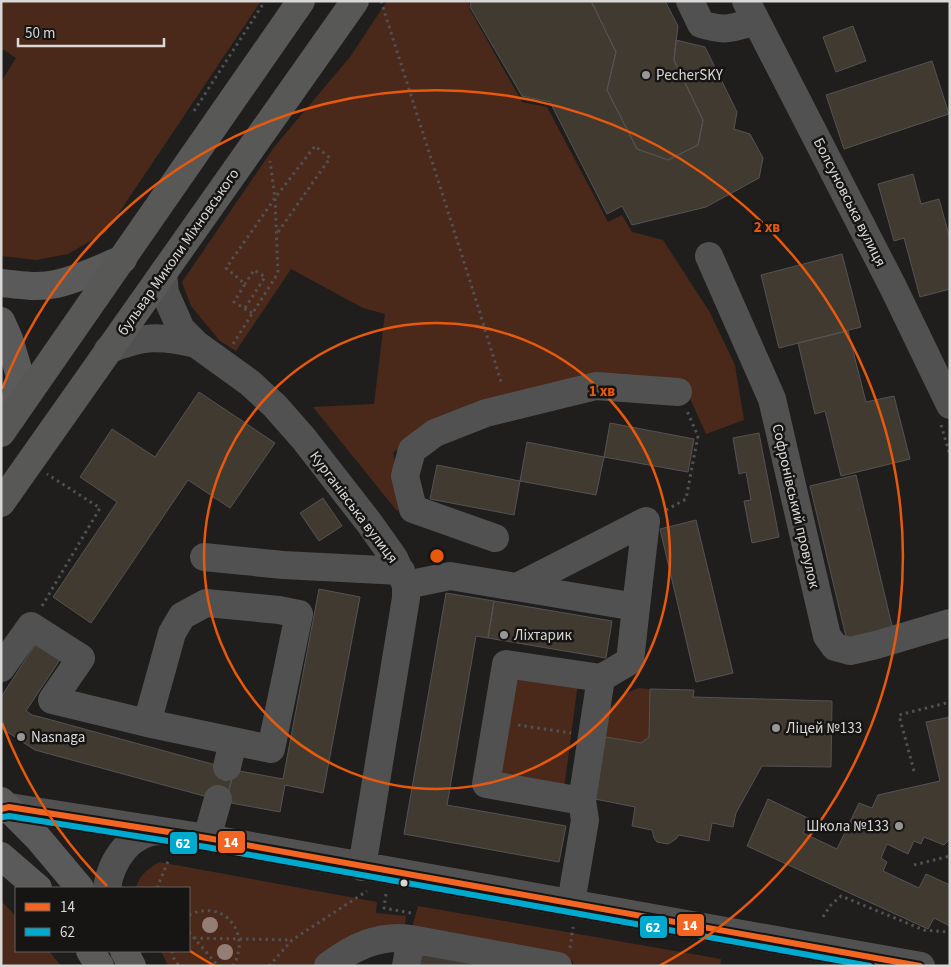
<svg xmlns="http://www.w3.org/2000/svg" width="951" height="967" font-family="'Source Sans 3',sans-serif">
	<rect width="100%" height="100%" fill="#1f1e1d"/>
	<path fill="#4a291b" d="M1 1H261L106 232 68 254 36 260 1 256V82L16 58 1 48Z
		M387 1H469V8L522 102 547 107 608 222 622 215 632 232 663 240 709 311 735 365 744 420 706 434 683 383 422 429 393 453 404 505 397 511 313 407 374 404 385 314 363 308 291 269 236 351 220 341 191 306 182 282 275 146 350 57Z
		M506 664 579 675 563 797 486 784Z
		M638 688 650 689 649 737 641 743 600 736C605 710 614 698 638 688Z
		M159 862 377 902 376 913 406 916 404 936 320 966H168L161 951H189V888H136C139 875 148 869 159 862Z
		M1 901 16 916V951H49L61 966H6L1 962Z
		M418 906 721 959 720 966H573V961L411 931Z"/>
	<path fill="#413a31" stroke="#545353" d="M471 1H591L616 52 607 90 637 149 668 160 698 145 703 120 674 60 676 40 705 47 737 112 734 129 750 134 763 158 759 178 706 207 632 225 622 206 607 214 550 102 522 96 470 7Z
		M591 1H665L678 26 674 60 703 120 698 145 668 160 637 149 607 90 616 52Z
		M853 26 866 61 836 72 823 37Z
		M932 61 949 114 844 149 826 95Z
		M913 174 921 204 939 199 950 239V289L920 297 904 238 894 241 878 184Z
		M842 254 861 327 779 348 761 275Z
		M848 331 866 402 894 396 910 459 841 476 825 411 815 414 798 343Z
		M199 392 275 443 230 508 188 480 91 623 53 597 117 502 80 477 112 429 155 457Z
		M610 423 694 439 688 472 604 457Z
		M759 433 779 537 752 543 744 501 751 500 746 472 739 474 733 438Z
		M527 442 604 457 596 495 520 481Z
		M437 465 520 481 514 515 430 499Z
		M856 475 894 634 848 645 810 486Z
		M323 498 342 526 319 541 300 513Z
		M696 520 733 673 696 682 660 529Z
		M319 589 360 597 323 793 285 785 280 812 226 802 234 770 283 779Z
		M446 593 494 601 488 638 476 636 447 805 566 826 559 862 404 834Z
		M494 601 612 621 606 658 488 638Z
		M41 636 65 652 26 711 32 715 44 718 234 770 226 802 35 750 1 728V697Z
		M650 689 694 690 693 697 832 701 831 767 762 766 736 813 733 827 712 823 709 841 679 835 676 839 668 844 657 842 654 838 652 830 632 826 635 807 590 798 600 736 641 743 649 737Z
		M950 717V839L944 845 924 837 921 844 914 841 908 854 887 844 881 858 887 862 883 871 919 888 926 874 950 885V926L934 918 928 929 747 846 768 799 810 819 803 833 837 849 859 803 872 808 878 795 940 781 926 722Z
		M414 944 524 966H409Z"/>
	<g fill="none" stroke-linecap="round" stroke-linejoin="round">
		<path stroke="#515151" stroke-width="3" stroke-dasharray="2.5 4" stroke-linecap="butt" d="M381 1 471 284 502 385
			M194 111 265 1
			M245 308 265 277 254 270 245 284
			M252 313 234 302 245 284 226 268 275 198 315 146 330 158 276 235
			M233 344 278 273 275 198 270 161
			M941 425 950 455
			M666 510 686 499 698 436 687 411
			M42 606 100 508 47 474
			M518 725 571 733
			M914 771 899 715 950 702
			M914 865 950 856
			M157 888 169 859
			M386 894 384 908 411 913V916
			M189 915C224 898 252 933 233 966
			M823 917 830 906 841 896 924 930 950 932
			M189 932 218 966
			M194 938 292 940
			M570 948 573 927
			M172 951 174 959 179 966
			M269 966 292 940 367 891"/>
		<path stroke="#515151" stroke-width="28" d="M690 1 701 24C726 32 732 28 756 21
			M746 1 893 287 950 405
			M709 256 772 399 827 636 835 647 850 651 876 645 950 623
			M163 273 165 293 181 329 196 344 250 383 275 406 304 439 370 524 394 558 406 585V598L362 867
			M108 350C142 336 159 335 196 344
			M413 509 405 476 412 450 435 433 486 413 596 386 678 392
			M413 509 495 538
			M204 557 283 565 401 571
			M406 585 450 576 636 607 630 661 601 678
			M517 587 646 521 636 607
			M1 668 31 626 81 658 52 700 147 723 271 749 299 614 279 610 206 603 182 616 172 633 147 723
			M227 767 233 741
			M1 809 9 807 207 838 921 966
			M207 838 218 799
			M107 888C111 861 130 831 161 831
			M571 903 585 820 582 801 601 678 506 664 486 784 582 801
			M328 966C353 947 380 934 411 939
			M406 966 411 939 558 966"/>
		<path stroke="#5b5a5a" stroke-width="28" d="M1 283C19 285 38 288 56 284 79 279 101 268 123 259
			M1 321 9 339 20 376 12 417
			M1 801 38 838 80 888
			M1 856 38 888
			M90 951 100 966
			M124 951 132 966"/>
		<path stroke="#585857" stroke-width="28" d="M1 433 301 1
			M1 503 355 1"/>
		<g stroke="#161513" stroke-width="10">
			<path id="bus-1" d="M1 809 9 807 207 838 920 966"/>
		</g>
		<g stroke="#161513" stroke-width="10">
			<path id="bus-2" d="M3 817 9 816 206 847 870 966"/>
		</g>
		<use href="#bus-1" stroke="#f26522" stroke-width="6"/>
		<use href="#bus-2" stroke="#00a9ce" stroke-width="6"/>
	</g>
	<g fill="#947d73">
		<circle cx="210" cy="925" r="8"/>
		<circle cx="225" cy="952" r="8"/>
	</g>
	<g fill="none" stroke="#e8590c" stroke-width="2.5">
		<circle cx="437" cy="556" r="233"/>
		<path d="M215 966A466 466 0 0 1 190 951M107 886A466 466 0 0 1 2 723M2 389A466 466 0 1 1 659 966"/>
	</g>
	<g fill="#989795" stroke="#161513" stroke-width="2">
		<circle cx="646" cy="75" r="5"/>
		<circle cx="504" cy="635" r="5"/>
		<circle cx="776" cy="728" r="5"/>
		<circle cx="21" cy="737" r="5"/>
		<circle cx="899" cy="826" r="5"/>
	</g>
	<circle fill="#d9d8d6" stroke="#161513" stroke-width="2" cx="404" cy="883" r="4.5"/>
	<g text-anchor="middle" stroke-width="5" stroke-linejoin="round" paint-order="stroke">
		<g font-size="15" fill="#d9d8d6" stroke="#161513" text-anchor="start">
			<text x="656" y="80">PecherSKY</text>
			<text x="514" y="640">Ліхтарик</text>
			<text x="786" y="733">Ліцей №133</text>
			<text x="31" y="742">Nasnaga</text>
			<text x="889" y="831" text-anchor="end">Школа №133</text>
		</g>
		<g font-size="15" fill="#d9d8d6" stroke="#161513">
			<text transform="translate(850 202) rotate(63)" y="5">Болсуновська вулиця</text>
			<text transform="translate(178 252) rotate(-55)" y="5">бульвар Миколи Міхновського</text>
			<text transform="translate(796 506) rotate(77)" y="5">Софронівський провулок</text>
			<text transform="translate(354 507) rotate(53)" y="5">Курганівська вулиця</text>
		</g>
	</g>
	<circle cx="437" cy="556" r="8" fill="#e8590c" stroke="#161513" stroke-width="2.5"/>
	<g font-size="15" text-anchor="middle" font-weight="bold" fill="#e8590c" stroke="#161513" stroke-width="5" stroke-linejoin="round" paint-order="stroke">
		<text x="767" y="232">2 хв</text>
		<text x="602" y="396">1 хв</text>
	</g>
	<g stroke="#161513" stroke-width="2">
		<rect x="217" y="830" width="29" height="24" rx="5" fill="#f26522"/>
		<rect x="169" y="831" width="29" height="24" rx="5" fill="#00a9ce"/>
		<rect x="676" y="913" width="29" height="24" rx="5" fill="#f26522"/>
		<rect x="639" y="915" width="29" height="24" rx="5" fill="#00a9ce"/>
	</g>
	<g font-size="14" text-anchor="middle" font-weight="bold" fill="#fff">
		<text x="231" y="847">14</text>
		<text x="183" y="848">62</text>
		<text x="690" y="930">14</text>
		<text x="653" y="932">62</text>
	</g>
	<rect width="951" height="967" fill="none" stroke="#d9d8d6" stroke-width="5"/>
	<rect x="15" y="887" width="175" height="65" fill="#161513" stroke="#646361"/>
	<rect x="25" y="903" width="25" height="8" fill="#f26522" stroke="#646361"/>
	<text x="60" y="912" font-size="15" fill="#d9d8d6">14</text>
	<rect x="25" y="928" width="25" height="8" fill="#00a9ce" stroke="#646361"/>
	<text x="60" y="937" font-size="15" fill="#d9d8d6">62</text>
	<path d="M18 38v8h146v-8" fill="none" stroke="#d9d8d6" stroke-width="2.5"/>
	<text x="25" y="38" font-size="15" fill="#d9d8d6" stroke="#161513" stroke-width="4" paint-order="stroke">50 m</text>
</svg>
